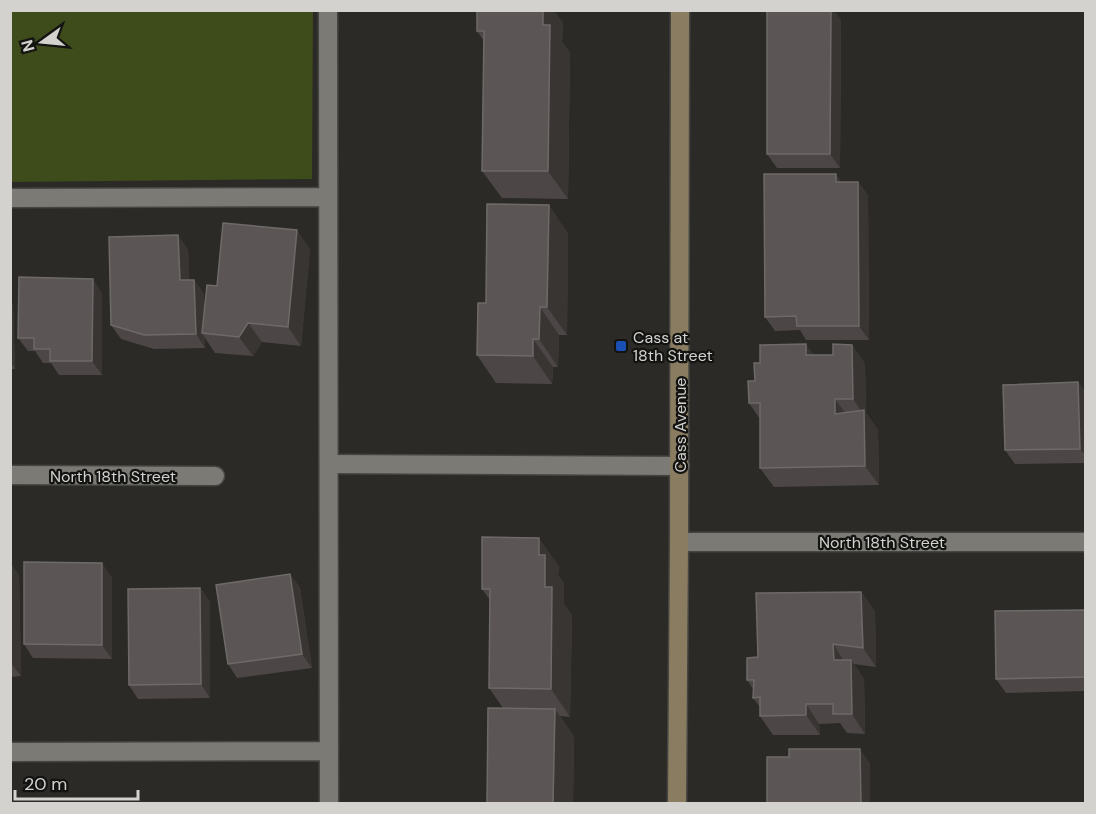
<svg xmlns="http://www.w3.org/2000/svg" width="1096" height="814" font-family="'DM Sans',sans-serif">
	<rect width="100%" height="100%" fill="#2b2a26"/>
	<path fill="#3e4b1b" d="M10 11H313L312 179 11 182Z"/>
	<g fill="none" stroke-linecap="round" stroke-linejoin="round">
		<g stroke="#454541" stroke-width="21">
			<path id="lane" d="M328 10 329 804
				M10 198 328 197
				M10 752 329 751"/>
		</g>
		<g stroke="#454541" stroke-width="21">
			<path id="street" d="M329 464 680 466
				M10 475 215 476
				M679 542H1086"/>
		</g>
		<g stroke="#454541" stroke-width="21">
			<path id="secondary" d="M677 804 679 542 680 10"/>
		</g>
		<use href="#lane" stroke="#7b7a75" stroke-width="18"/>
		<use href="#street" stroke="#7b7a75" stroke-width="18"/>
		<use href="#secondary" stroke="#8a7c61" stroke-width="18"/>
	</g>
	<path fill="#4c4746" d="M477 10H553L563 23 562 42 570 53 568 199 502 198 482 171 484 41 477 31Z
		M841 20 840 168H777L767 154Z
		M836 174 841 182H858L868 195 869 340H806L800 330 775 331 765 317Z
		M568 233 567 335H559L558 367H553L552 384 496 383 477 355 486 303Z
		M188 249 189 280H194L204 294V309L217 286 310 249 301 346 262 342 253 356 215 353 205 338V348L154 349 121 339 111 325Z
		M102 293V375H59L51 363H43L35 351H28L18 338Z
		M10 301 13 305 15 369H10Z
		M852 345 865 364 866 413 878 430 879 485 774 487 760 468V419L749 403 760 363 814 355H833Z
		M1078 382 1086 393V463L1015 464 1005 450Z
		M10 563 19 575 21 676 10 677Z
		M559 566 558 575 564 583V604L572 615 570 717 560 716 574 737 573 804H487L503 708 489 688 490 600 482 589Z
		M290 574 300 588 312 668 237 678 228 664Z
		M112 577V659L33 658 24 644Z
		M200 588 210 602V698L138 699 129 685Z
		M861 592 875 611 876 667 854 664 864 679 865 734 847 733 840 723 819 724 820 735H773L760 716V707L753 698V689L747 680 758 657Z
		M1086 610V691L1006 693 996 679Z"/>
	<path fill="#393533" d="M541 10H553L563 23 562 42 570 53 568 199 548 171 543 25Z
		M831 10H834L841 20 840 168 830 154Z
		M836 174 845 188 836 182Z
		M858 182 868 195 869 340 859 326Z
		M549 205 568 233 567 335 547 307Z
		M297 230 310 249 301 346 288 327Z
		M178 235 188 249 190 294 180 280Z
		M93 279 102 293V375L92 361Z
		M194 280 204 294 205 334 202 333 205 338V348L196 334Z
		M10 301 13 305 15 369 10 362Z
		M540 307 559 335 558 367 539 339Z
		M248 323 262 342 253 356 239 337Z
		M533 339 553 367 552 384 533 356Z
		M806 344 820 363 806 355Z
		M852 345 865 364 866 413 878 430 879 485 865 466 864 415 853 399Z
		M1078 382 1086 393V456L1080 449Z
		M835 399 849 418 835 414Z
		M539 538 559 566 558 575 564 583V604L572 615 570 717 551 689 545 587 539 555Z
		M10 563 19 575 21 676 10 662Z
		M102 563 112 577V659L102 645Z
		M290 574 300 588 312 668 302 654Z
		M200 588 210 602V698L201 684Z
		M861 592 875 611 876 667 863 648Z
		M833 644 846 664 834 660Z
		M851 660 864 679 865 734 852 714Z
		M806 704 819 724 820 735 806 715Z
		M555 709 574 737 573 804H553Z
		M860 749 870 763V804H861Z"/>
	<path fill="#5b5655" stroke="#6e6a68" stroke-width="1.5" d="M477 10H543V25H550L548 171H482L484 31H477Z
		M767 10H831L830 154H767Z
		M764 174H836V182H858L859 326H797L796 316 765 317Z
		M487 204 549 205 547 307H540L539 339H533V356L477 355 478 303H486Z
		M223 223 297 230 288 327 248 323 239 337 202 333 207 285 217 286Z
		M178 235 180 280H194L196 334 144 335 111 325 109 237Z
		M19 277 93 279 92 361H50V349H34V338H18Z
		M806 344V355H833V344L852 345 853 399H835V414L864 410 865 466 760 468V403H749L748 381H755L754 363H760V345Z
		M1078 382 1080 449 1005 450 1003 385Z
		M482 537 539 538V555H545V587H552L551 689 489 688 490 589H482Z
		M24 562 102 563V645L24 644Z
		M290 574 302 654 228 664 216 585Z
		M200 588 201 684 129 685 128 589Z
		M861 592 863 648 833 644 834 660H851L852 714H833V704H806V715L760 716V697L753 698 754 680H747V658L758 657 756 593Z
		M1086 610V677L996 679 995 611Z
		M488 708 555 709 553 804H487Z
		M789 749H860L861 804H767V757H789Z"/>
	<rect fill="#1a4fb4" stroke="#131311" stroke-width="2" x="615" y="340" width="12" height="12" rx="3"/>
	<g text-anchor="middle" stroke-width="4.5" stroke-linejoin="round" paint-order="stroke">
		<g font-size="16" fill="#d3d2cf" stroke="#131311" text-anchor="start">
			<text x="633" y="343">Cass at<tspan x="633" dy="18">18th Street</tspan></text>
		</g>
		<g font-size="16" fill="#d3d2cf" stroke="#131311">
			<text transform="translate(680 425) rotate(-90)" y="6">Cass Avenue</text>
			<text x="113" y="482">North 18th Street</text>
			<text x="882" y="548">North 18th Street</text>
		</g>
	</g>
	<rect width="1096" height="814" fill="none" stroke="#d3d2cf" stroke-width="24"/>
	<g transform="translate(42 42) rotate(255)" stroke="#131311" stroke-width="4.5" paint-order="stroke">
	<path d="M0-4.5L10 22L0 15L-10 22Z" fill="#d3d2cf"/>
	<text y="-9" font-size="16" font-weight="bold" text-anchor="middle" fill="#d3d2cf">N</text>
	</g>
	<path d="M15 790v9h123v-9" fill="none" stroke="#d3d2cf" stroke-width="3"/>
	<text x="24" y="790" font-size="18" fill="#d3d2cf" stroke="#131311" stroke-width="4.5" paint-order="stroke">20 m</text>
</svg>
